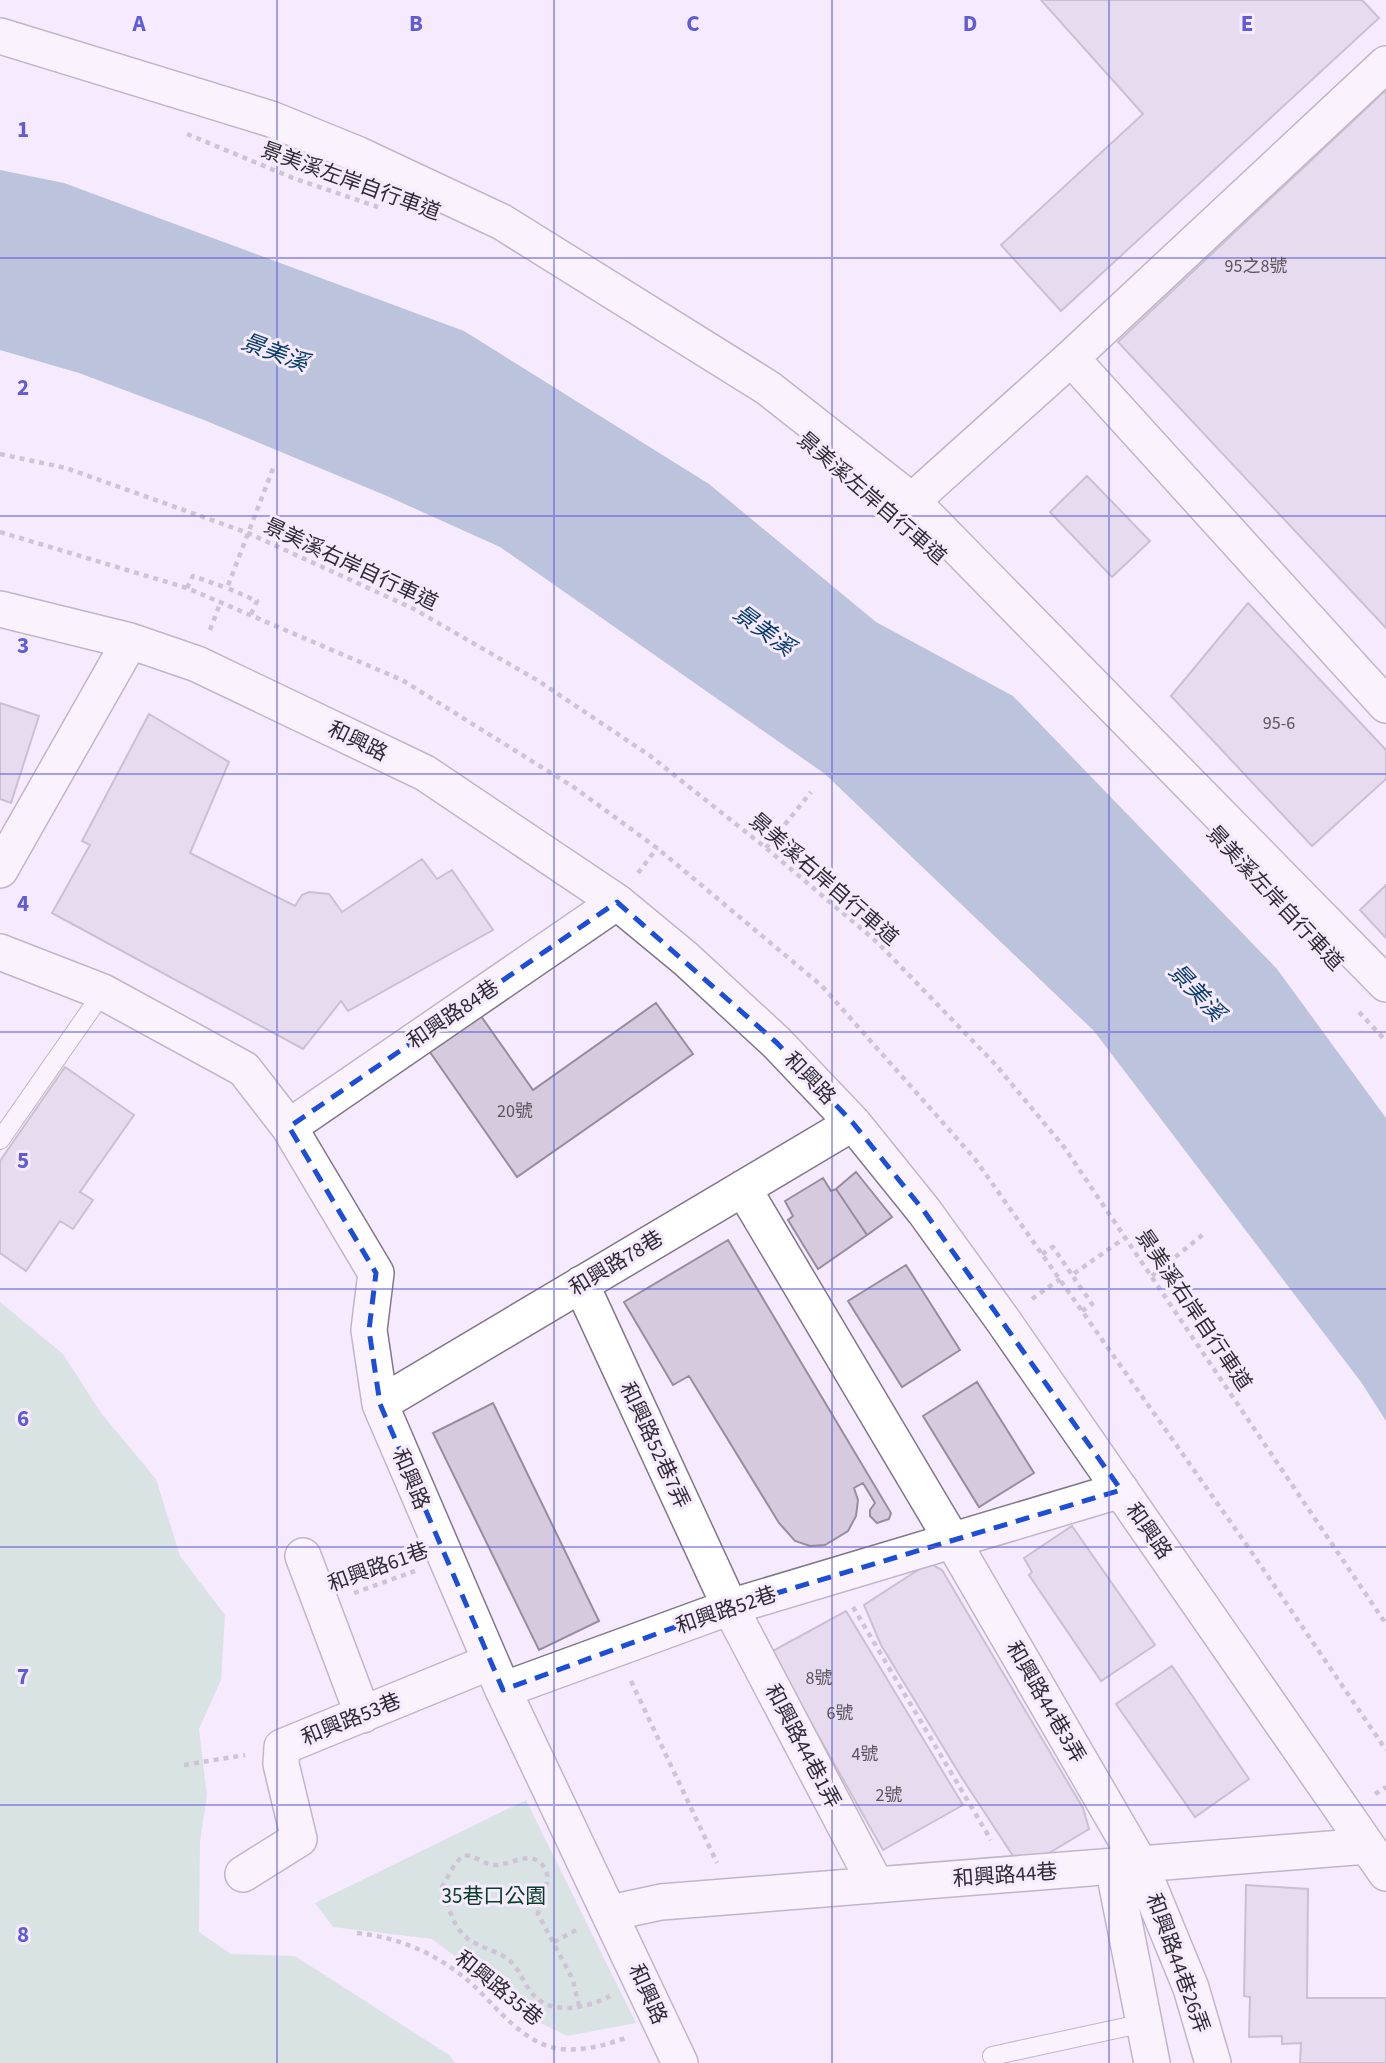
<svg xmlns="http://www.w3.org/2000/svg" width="1386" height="2063" font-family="'Source Sans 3','Noto Sans TC',sans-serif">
	<rect width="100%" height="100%" fill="#f6eafe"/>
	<path fill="#b6dcc5" d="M0 1302 63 1354 101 1413 156 1479 180 1556 225 1615 221 1680 199 1729 207 1795 200 1842 199 1932 231 1954 295 1956 449 2055 455 2063H0Z
		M526 1800 636 2023 567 2036 528 2017 477 1973 432 1939 333 1927 315 1903Z"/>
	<path fill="#7695b5" d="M0 170 64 183 464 331 709 484 876 622 1013 696 1277 969 1386 1118V1421L1361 1382 1094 1031 825 774 500 547 387 496 204 420 79 373 0 350Z"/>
	<path fill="#d6cbde" stroke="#988d9f" stroke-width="2" d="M1041 0H1362L1379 18 1061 311 1001 245 1143 114Z
		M1386 90V628L1118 342Z
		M1087 476 1150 541 1112 577 1050 512Z
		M1248 603 1386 750V779L1312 846 1171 696Z
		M0 703 39 716 11 803 0 799Z
		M149 714 229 762 190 853 295 906 302 895 309 892 329 894 342 912 422 859 437 879 452 870 493 930 348 1011 341 1001 303 1049 52 913 90 845 82 841Z
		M1386 885V938L1360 910Z
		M656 1003 693 1054 517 1177 425 1045 476 1009 533 1090Z
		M65 1067 134 1115 80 1192 93 1200 73 1229 60 1221 26 1271 0 1253V1161Z
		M856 1172 892 1217 867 1235 836 1189Z
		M823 1178 831 1191 836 1189 867 1235 818 1269 788 1220 793 1216 785 1201Z
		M728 1240 891 1513 889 1519 877 1523 870 1516V1510L875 1503 863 1483 854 1488 858 1500 856 1516 848 1531 825 1545 810 1546 795 1541 779 1523 689 1376 673 1385 624 1302Z
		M906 1265 960 1350 902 1387 848 1301Z
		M977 1382 1034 1473 979 1507 923 1416Z
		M493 1403 599 1621 539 1650 433 1433Z
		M1072 1526 1155 1645 1101 1681 1029 1575 1032 1572 1024 1558Z
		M929 1563 942 1570 1083 1808 1089 1829 1049 1853 1015 1859 962 1778 881 1645 864 1605Z
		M846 1611 963 1805 883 1850 771 1652Z
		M1172 1666 1249 1779 1195 1817 1116 1704Z
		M1246 1885 1308 1889 1307 1998H1386V2063H1300L1301 2043 1282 2044V2036L1249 2037 1250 1997 1244 1996Z"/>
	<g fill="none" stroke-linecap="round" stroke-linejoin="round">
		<g stroke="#827789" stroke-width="20">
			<path id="service" d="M0 1140 103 992
				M992 2056 1144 2023"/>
		</g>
		<g stroke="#827789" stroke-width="38">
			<path id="minor" d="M0 36 271 119 357 154 502 222 768 388 912 501 1386 984
				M1071 358 1386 705
				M912 501 1071 358 1386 64
				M0 609 130 641 197 664 425 773 617 902 686 959 777 1043 853 1123 924 1211 1002 1319 1386 1873
				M0 870 130 641
				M0 952 103 992 244 1069 289 1127 376 1273 369 1330 380 1404 503 1690 680 2063
				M289 1127 617 902
				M743 1188 952 1540 1140 1864 1191 1988 1213 2063
				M581 1284 730 1607 876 1885
				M380 1404 853 1123
				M303 1556 363 1715
				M503 1690 730 1607 1121 1490
				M1113 1866 1152 2063
				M243 1874 299 1839 281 1764 282 1747 490 1662
				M610 1913 661 1902 1367 1846"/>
		</g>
		<path stroke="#a097a6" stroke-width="4.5" stroke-dasharray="5 5" stroke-linecap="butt" d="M187 134 293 178 378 207
			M0 454 66 468 248 533 414 609 537 680 649 755 766 848 877 942 995 1064 1064 1147 1386 1624
			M0 532 187 588 402 680 575 788 657 848 822 986 975 1159 1246 1544 1386 1750
			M187 588 193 576 227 588
			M251 614 257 601 227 588 274 466
			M210 630 221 601
			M766 848 811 792
			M638 873 657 848
			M1359 1012 1386 1041
			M1042 1254 1053 1247 1072 1275
			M1152 1276 1206 1232
			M1032 1299 1060 1279
			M1082 1311 1092 1304 1072 1275 1126 1237
			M354 1593 415 1571
			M853 1607 991 1840
			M631 1681 717 1863
			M184 1765 245 1755
			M1375 1794 1386 1787
			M357 1933C401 1938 438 1954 472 1984 497 2007 524 2045 561 2049 585 2051 606 2045 628 2037
			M554 1942 578 1929
			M579 2006 573 1980 538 1914C538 1898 554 1882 544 1867 531 1848 511 1866 494 1865 484 1865 473 1853 464 1856 455 1860 447 1879 442 1887 450 1909 453 1934 477 1944 488 1950 501 1953 510 1961 520 1970 523 1982 531 1992 549 2017 587 2008 610 1996"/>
		<use href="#service" stroke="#fff" stroke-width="18"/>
		<use href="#minor" stroke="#fff" stroke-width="35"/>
	</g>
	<path d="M0 0H1386V2063H0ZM617 902 777 1043 853 1123 924 1211 1121 1490 730 1607 503 1690 380 1404 369 1330 376 1273 289 1127Z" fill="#f6eafe" fill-opacity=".55" fill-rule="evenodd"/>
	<path fill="none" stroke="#1d4ed8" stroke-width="5" stroke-dasharray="14 9" stroke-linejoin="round" d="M617 902 777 1043 853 1123 924 1211 1121 1490 730 1607 503 1690 380 1404 369 1330 376 1273 289 1127Z"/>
	<path fill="none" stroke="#605cd5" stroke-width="2" stroke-opacity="0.55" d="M277 0V2063M554 0V2063M832 0V2063M1109 0V2063M0 258H1386M0 516H1386M0 774H1386M0 1032H1386M0 1289H1386M0 1547H1386M0 1805H1386"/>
	<g text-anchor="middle" stroke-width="6" stroke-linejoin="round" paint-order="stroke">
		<g font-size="18" fill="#59535d">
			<text x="1256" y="272">95之8號</text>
			<text x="1279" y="729">95-6</text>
			<text x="515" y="1117">20號</text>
			<text x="819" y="1684">8號</text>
			<text x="840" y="1719">6號</text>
			<text x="865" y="1760">4號</text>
			<text x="889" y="1801">2號</text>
		</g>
		<g font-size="21" fill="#2f2b32" stroke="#f6eafe">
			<text transform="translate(351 181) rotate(20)" y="7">景美溪左岸自行車道</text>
			<text transform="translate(872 498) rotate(41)" y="7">景美溪左岸自行車道</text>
			<text transform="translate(351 564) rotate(25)" y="7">景美溪右岸自行車道</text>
			<text transform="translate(358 741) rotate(26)" y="7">和興路</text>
			<text transform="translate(824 879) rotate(41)" y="7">景美溪右岸自行車道</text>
			<text transform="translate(1275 898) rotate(47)" y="7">景美溪左岸自行車道</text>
			<text transform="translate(453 1014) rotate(-34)" y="7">和興路84巷</text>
			<text transform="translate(810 1078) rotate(46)" y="7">和興路</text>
			<text transform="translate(616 1263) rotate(-31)" y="7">和興路78巷</text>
			<text transform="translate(1194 1310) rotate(56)" y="7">景美溪右岸自行車道</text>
			<text transform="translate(655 1445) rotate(65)" y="7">和興路52巷7弄</text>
			<text transform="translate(411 1479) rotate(67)" y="7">和興路</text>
			<text transform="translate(1149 1531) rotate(55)" y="7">和興路</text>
			<text transform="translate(378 1567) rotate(-20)" y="7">和興路61巷</text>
			<text transform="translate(726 1610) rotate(-19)" y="7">和興路52巷</text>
			<text transform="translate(1046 1702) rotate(60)" y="7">和興路44巷3弄</text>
			<text transform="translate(351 1719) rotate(-22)" y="7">和興路53巷</text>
			<text transform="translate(803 1746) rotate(62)" y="7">和興路44巷1弄</text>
			<text transform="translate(1005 1875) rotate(-4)" y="7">和興路44巷</text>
			<text transform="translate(1178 1963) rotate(70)" y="7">和興路44巷26弄</text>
			<text transform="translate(499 1988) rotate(39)" y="7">和興路35巷</text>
			<text transform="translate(648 1994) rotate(66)" y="7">和興路</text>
		</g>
		<g font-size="21" fill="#064027" stroke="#f6eafe">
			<text x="494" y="1903">35巷口公園</text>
		</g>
		<g font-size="23" font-style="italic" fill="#073d66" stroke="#f6eafe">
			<text transform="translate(275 352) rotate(20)" y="8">景美溪</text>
			<text transform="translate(764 630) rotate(36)" y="8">景美溪</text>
			<text transform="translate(1197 992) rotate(47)" y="8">景美溪</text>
		</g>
	</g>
	<g font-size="23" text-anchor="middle" font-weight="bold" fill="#605cd5" stroke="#f6eafe" stroke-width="6" stroke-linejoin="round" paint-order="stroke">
		<text x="139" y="31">A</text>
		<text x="416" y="31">B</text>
		<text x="693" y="31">C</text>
		<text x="970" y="31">D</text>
		<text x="1247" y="31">E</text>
		<text x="23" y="137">1</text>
		<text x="23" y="395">2</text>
		<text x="23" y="653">3</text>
		<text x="23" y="911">4</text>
		<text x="23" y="1168">5</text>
		<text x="23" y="1426">6</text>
		<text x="23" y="1684">7</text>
		<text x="23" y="1942">8</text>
	</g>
</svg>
